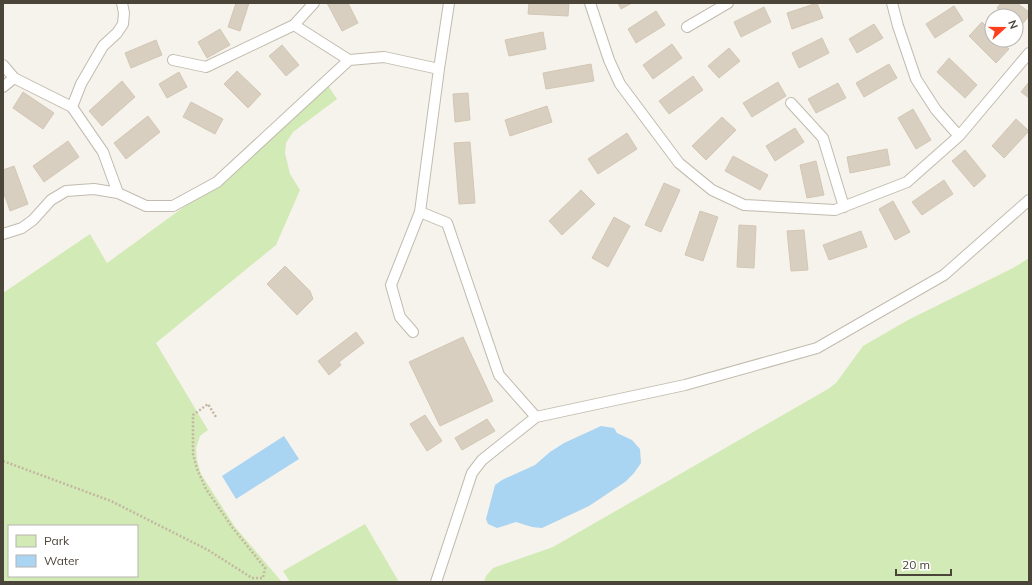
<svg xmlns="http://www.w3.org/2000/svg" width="1032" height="585" font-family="Mulish,sans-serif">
	<rect width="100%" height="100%" fill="#f6f3ec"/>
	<path fill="#d2eab5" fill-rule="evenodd" d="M325 81 337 99 293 132 286 143 285 153 290 174 300 190 276 245 156 343 208 430 200 436 196 448 197 460 201 474 235 527 282 582H3V293L90 234 107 263 203 193ZM9 526H137V576H9Z
		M1029 258V582H484L486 576 493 568 553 547 828 389 836 383 863 346 908 320 1013 268Z
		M365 524 399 582H290L283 571Z"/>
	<path fill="#a9d4f2" d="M601 426 614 428 617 433 632 440 640 449 641 463 634 473 625 482 589 506 542 528 532 527 516 522 497 528 488 524 486 519 495 485 502 480 535 465 550 452 564 443Z
		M284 436 299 459 236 499 222 476Z"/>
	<path fill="#d8cfc1" stroke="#d3c7b4" d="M236 3H249L240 31 228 27Z
		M327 3H348L358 23 342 31Z
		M529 3H569L568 16 528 14Z
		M618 3H632L621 9Z
		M817 3 823 18 792 29 787 13Z
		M1001 3H1017L1029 12V16L1020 27 1016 23V16H1007L997 8Z
		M954 6 963 20 935 38 926 24Z
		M764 7 771 22 741 37 734 22Z
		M656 11 665 25 636 43 628 29Z
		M982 22 992 32V40H1000L1009 49 996 63 969 36Z
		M874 24 883 38 857 53 849 39Z
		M220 29 230 45 207 58 198 42Z
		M543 32 546 49 509 56 505 40Z
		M822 38 829 53 799 68 792 53Z
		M156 40 162 55 131 68 125 53Z
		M672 44 682 58 653 79 643 65Z
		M282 45 299 65 286 76 269 56Z
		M729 48 740 61 719 78 708 66Z
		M949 58 977 85 965 98 937 72Z
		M591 64 594 81 546 89 543 73Z
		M889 64 897 78 864 97 856 83Z
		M237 71 261 94 248 108 224 84Z
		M179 72 187 87 167 98 159 84Z
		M693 76 703 90 669 114 659 101Z
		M122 81 135 97 102 126 89 111Z
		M778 82 786 96 752 117 743 103Z
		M1029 82V98L1021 92Z
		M838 83 846 98 816 113 808 99Z
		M23 92 54 113 43 129 13 108Z
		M468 93 470 120 455 122 453 94Z
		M191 102 223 119 215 134 183 117Z
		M547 106 552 122 510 136 505 120Z
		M913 109 931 140 916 149 898 118Z
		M148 116 160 132 126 159 114 143Z
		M722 117 736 130 706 160 692 146Z
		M1016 119 1029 131 1004 158 992 146Z
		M795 128 804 142 775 161 766 146Z
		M627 133 637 149 598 174 588 159Z
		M68 141 79 157 44 182 33 166Z
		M470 142 475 203 459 204 454 143Z
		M887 149 890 165 850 173 847 157Z
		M965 150 986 176 974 187 952 161Z
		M733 156 768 175 760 190 725 171Z
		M816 161 824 195 807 198 800 165Z
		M14 166 28 204 10 211 3 191V170Z
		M944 180 953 194 922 215 912 202Z
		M664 183 680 190 661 232 645 225Z
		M581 190 595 204 562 235 549 221Z
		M893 201 910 232 895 240 879 209Z
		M700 211 718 217 703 261 685 255Z
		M614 217 630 226 608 267 592 258Z
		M739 225 756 226 754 268 737 267Z
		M804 230 808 270 791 271 787 231Z
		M861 231 867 247 829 260 823 245Z
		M285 266 310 291 313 299 297 315 267 284Z
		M356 332 364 343 339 362 341 365 329 375 318 361Z
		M463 337 493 401 440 426 409 362Z
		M425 415 442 441 427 451 410 424Z
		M487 419 495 431 462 450 455 438Z"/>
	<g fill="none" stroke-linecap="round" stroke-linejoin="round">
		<g stroke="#c2bbae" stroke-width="12">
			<path id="lane" d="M590 3 609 60 620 84 679 163 712 190 744 205 835 210 907 182 959 136 1029 53
				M892 3 898 26 916 79 936 110 959 136
				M294 25 314 3
				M687 27 728 3
				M173 60 206 67 294 25 349 60
				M3 65 14 78 72 107 103 152 118 193 146 206H173L217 182 349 60 384 57 439 69
				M3 87 14 78
				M791 103 823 138 844 207
				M72 107 81 84 103 46 117 33 123 24 124 13 122 3
				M420 212 447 223 499 375 536 417 685 385 817 348 944 275 1029 200
				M3 234 22 228 33 220 51 200 66 191 94 189 118 193
				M413 332 400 317 391 285 420 212 439 69 449 3
				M436 582 472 473 482 460 536 417"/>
		</g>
		<path stroke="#c4b79f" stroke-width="2.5" stroke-dasharray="2 2" stroke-linecap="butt" d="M3 461 111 501 208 550 252 578H263L265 568 232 527 206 489 197 469 193 454V415L208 404 216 417"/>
		<use href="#lane" stroke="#fff" stroke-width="10"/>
	</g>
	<rect width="1032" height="585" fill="none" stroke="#4b4439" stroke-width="8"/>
	<rect x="8" y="525" width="130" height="52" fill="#ffffff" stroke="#b7b4b0"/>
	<rect x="16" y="535" width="20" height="12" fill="#d2eab5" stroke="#b7b4b0"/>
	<text x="44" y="545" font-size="12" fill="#4b4439">Park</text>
	<rect x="16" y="555" width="20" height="12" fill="#a9d4f2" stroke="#b7b4b0"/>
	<text x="44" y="565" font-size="12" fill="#4b4439">Water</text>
	<g transform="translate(1004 28) rotate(69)"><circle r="19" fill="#ffffff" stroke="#b7b4b0"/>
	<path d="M0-3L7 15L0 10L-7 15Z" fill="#fc3f1d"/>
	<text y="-6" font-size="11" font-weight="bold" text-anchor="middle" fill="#4b4439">N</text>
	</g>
	<path d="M896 569v6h55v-6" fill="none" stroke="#4b4439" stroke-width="2"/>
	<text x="902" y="569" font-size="12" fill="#4b4439" stroke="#ffffff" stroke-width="3" paint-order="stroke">20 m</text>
</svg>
